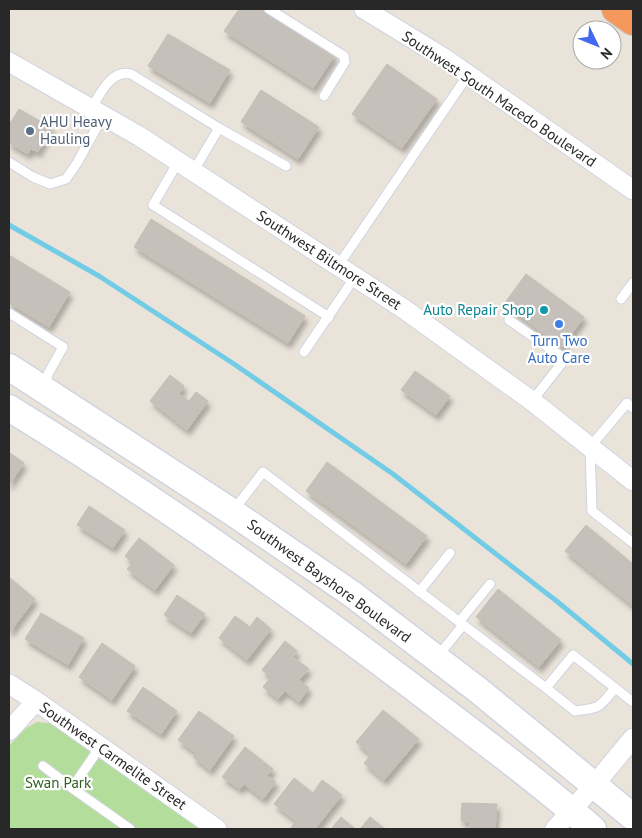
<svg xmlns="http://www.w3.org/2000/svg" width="642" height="838" font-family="'PT Sans',sans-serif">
	<defs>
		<filter id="shadow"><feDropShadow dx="3" dy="5.5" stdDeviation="2.5" flood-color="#0004"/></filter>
	</defs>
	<rect width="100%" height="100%" fill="#eae3da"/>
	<path fill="#b3dd9a" d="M37 722 56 724 203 829H9V746L25 729Z"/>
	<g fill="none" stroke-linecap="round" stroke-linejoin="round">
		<path stroke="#73cce6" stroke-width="5" d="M9 225 99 276 234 364 393 474 559 603 633 664"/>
	</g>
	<path fill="#c5c0ba" stroke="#c5beb4" filter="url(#shadow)" d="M239 9H262L335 55 313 88 224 31Z
		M168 34 230 70 210 103 148 66Z
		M387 64 437 99 402 148 352 114Z
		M261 90 319 127 298 159 241 122Z
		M19 109 52 128 38 152 31 149 28 154 9 143V125Z
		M151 219 305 316 288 343 134 247Z
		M9 255 70 292 49 327 9 303Z
		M526 274 584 317 562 347 504 304Z
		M415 371 450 396 436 415 401 390Z
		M170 375 184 386 179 394 189 401 196 392 208 401 187 430 150 401Z
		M10 453 24 463 9 485V455Z
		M327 462 427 536 406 564 306 491Z
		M89 506 125 530 113 548 77 525Z
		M586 525 633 564V606L565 551Z
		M139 538 174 565 155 590 127 569 133 562 125 556Z
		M9 577 35 599 10 632 9 631Z
		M498 589 561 640 539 667 476 617Z
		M177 595 205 614 191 633 164 615Z
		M41 613 84 638 68 665 25 639Z
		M235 616 250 627 257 617 271 629 247 660 219 638Z
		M285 641 297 651 293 657 309 669 299 680 309 688 299 702 285 691 278 699 263 687 271 677 262 670Z
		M102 643 135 666 112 700 79 677Z
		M143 687 177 711 161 734 127 711Z
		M383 710 419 739 384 780 364 763 371 755 356 742Z
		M199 711 234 736 210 770 193 757 196 753 178 740Z
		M245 747 273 769 267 776 276 782 263 799 244 784 240 789 222 777Z
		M294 778 313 793 322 780 342 795 315 829H290L296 821 274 804Z
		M462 803 497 804 495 829H470V822L461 821Z
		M341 817 355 829H331Z
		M370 817 385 829H360Z"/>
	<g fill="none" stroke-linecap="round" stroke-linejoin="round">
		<g stroke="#d0d4e0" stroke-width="11">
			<path id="lane" d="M269 9 344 56 345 62 324 96
				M91 109C100 94 111 69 131 74L219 128 286 166
				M9 162 33 177 50 184 66 179 77 163 103 116
				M178 162 153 205 329 317
				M193 172 219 128
				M338 266 468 75
				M621 299 633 283
				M9 313 63 347 48 374 45 388
				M509 320 565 359 532 401
				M304 352 355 277
				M633 408 627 403 590 447 592 511 633 543
				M233 511 263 472 546 688 573 655 633 702
				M419 592 450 553
				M459 622 490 584
				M438 656 463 625
				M546 688 575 711C601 708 599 708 615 688
				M100 747 72 788 130 829
				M43 766 72 788"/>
		</g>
		<g stroke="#d0d4e0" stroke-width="21">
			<path id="street" d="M364 9 444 58 633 190
				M9 62 139 136 404 309 532 401 633 481
				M9 684 36 701 217 829
				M9 731 36 701
				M555 829 595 784 633 738"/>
		</g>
		<g stroke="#d0d4e0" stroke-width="29">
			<path id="secondary" d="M9 367 232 512 352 594 478 690 633 817
				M9 408C146 492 278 585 406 682 469 730 533 777 593 829"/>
		</g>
		<g stroke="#c3c3c3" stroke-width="30">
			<path id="highway" d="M616 9 633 21"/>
		</g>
		<use href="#lane" stroke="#fff" stroke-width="9"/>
		<use href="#street" stroke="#fff" stroke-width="19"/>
		<use href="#secondary" stroke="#fff" stroke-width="26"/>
		<use href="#highway" stroke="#f4985b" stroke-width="28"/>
	</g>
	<circle fill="#5c6f8a" stroke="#fff" stroke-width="2" cx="30" cy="131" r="5"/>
	<circle fill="#0f9aa8" stroke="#fff" stroke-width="2" cx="544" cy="310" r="5"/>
	<circle fill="#3f7fe0" stroke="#fff" stroke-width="2" cx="559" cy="324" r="5"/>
	<g text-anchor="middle" stroke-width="4.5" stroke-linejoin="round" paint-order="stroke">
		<g font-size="15" fill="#282828" stroke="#fff">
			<text transform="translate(499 99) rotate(34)" y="5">Southwest South Macedo Boulevard</text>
			<text transform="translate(329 260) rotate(33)" y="5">Southwest Biltmore Street</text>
			<text transform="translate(329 581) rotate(36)" y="5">Southwest Bayshore Boulevard</text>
			<text transform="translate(113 756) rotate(35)" y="5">Southwest Carmelite Street</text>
		</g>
		<g font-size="15" fill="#4e5e75" stroke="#fff" text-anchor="start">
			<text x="40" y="127">AHU Heavy<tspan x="40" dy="17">Hauling</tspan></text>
		</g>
		<g font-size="15" fill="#0d838f" stroke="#fff" text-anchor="end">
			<text x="534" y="315">Auto Repair Shop</text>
		</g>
		<g font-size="15" fill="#366cbe" stroke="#fff">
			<text x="559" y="346">Turn Two<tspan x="559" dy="17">Auto Care</tspan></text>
		</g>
		<g font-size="15" fill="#2e5f1e" stroke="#fff">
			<text x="58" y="788">Swan Park</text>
		</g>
	</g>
	<rect width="642" height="838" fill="none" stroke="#282828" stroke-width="20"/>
	<g transform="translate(597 45) rotate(133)"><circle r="24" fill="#ffffff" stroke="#a9a9a9"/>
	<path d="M0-4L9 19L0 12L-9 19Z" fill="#4369ee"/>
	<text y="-8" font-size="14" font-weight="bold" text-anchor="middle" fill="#282828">N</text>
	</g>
</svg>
